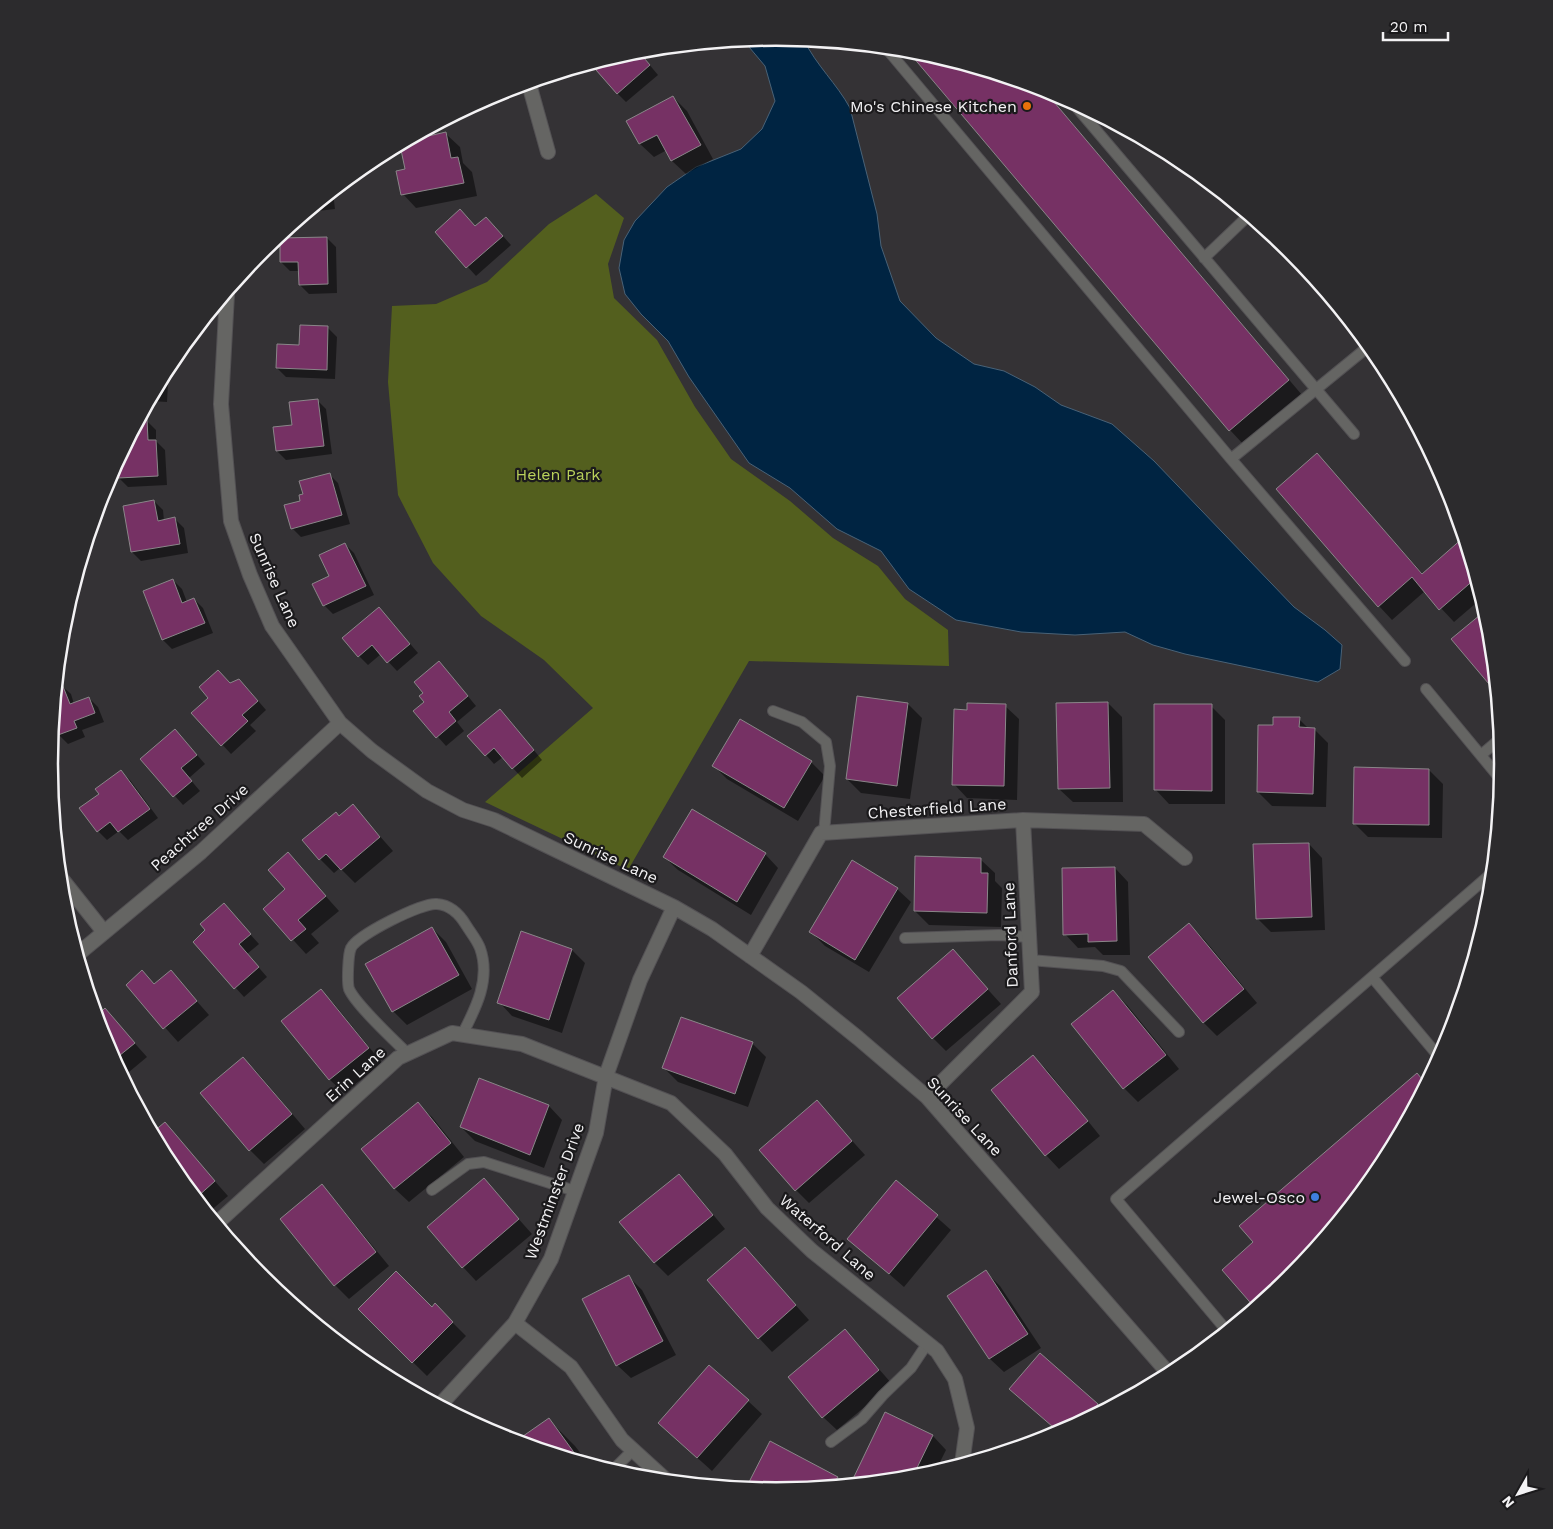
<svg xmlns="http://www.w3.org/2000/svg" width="1553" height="1529" font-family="'Work Sans',sans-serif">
	<rect width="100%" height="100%" fill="#343235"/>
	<path fill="#535f1e" d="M596 194 624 218 608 264 614 298 657 340 695 407 731 459 790 501 833 538 878 566 905 599 948 630 949 666 749 661 628 870 485 802 593 708 544 660 481 616 433 563 398 495 388 382 392 306 436 304 487 282 549 224Z"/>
	<path fill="#002442" stroke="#496277" d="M776 38 804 40C816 65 837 84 850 108L877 214 881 246 900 301 936 338 974 364 1004 371 1035 387 1061 405 1112 424 1154 461 1294 607 1325 630 1342 645 1340 669 1318 682 1185 654 1153 645 1125 632 1075 635 1021 632 956 620 909 589 881 551 837 529 790 488 749 463 689 377 668 341 641 314 625 294 619 268 624 240 635 221 667 187 696 167 741 149 762 129 775 101 765 66 744 41Z"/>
	<path fill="#0007" d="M638 51 658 75 626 102 617 93 601 62Z
		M908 51 919 52 1043 89 1302 395 1243 444 1230 430Z
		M673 97 687 111 713 159 686 174 672 161 667 150 654 157 640 144 628 122Z
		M446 134 460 147 463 163 472 172 477 196 416 208 403 194 406 170 401 145 407 142Z
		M333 193 335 209 309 212Z
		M495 227 511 245 476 276 436 232Z
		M327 238 336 247 337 293 309 294 300 285V271H290L281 262Z
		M328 328 337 337 335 379 286 377 277 368 300 346Z
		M169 366 167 402 150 401Z
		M317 400 326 409 332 454 286 460 277 451 293 426Z
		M140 421H147L156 430V441L165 450 167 485 128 487 119 478 118 461Z
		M1317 455 1423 574 1464 539 1482 598 1454 622 1425 591 1392 620 1379 606Z
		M329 474 338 483 350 524 301 537 292 528 304 495Z
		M154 501 163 510 164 521 175 519 184 528 188 553 141 561 132 552Z
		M345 544 354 553 374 595 333 614 324 605 331 577Z
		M173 580 182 589 187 602 194 599 203 608 213 633 172 649 163 640 144 591Z
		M388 618 418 653 397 671 381 654 368 665 359 656Z
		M448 672 476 706 457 722 464 731 446 746 415 711 426 702Z
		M230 685 248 689 266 710 250 725 256 731 231 754 193 713Z
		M62 686 71 694 74 704 89 698 98 707 104 722 82 730 85 737 68 744 59 735 54 721Z
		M858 697 908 704 922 718 910 799 861 793 847 779Z
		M1108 703 1122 717 1123 802H1073L1059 789Z
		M1005 706 1019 719 1017 800 967 798 954 784 968 711Z
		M1211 706 1225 720V804H1169L1156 790Z
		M508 719 542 760 522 778 503 757 494 764 486 755Z
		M1299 719 1309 729H1314L1328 743 1326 807 1272 806 1258 792 1274 726Z
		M740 720 811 762 825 776 798 821 727 779 713 765Z
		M184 740 205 764 189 778 200 791 183 805 142 759Z
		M1429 770 1443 784 1442 838 1368 837 1354 823Z
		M121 772 130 780 158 818 128 840 119 831 107 840 98 831 101 794Z
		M353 806 393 851 355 883 340 868 334 873 320 859 340 817Z
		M1309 844 1322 858 1325 930 1271 932 1257 918Z
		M288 854 339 911 311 934 319 943 306 954 265 909 287 890Z
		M765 854 778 868 751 915 678 870 664 857Z
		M981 860 995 873V881L1002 888 1001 927 929 925 915 911Z
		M1115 868 1128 882 1130 955H1103L1095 947 1078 948 1065 934Z
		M897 889 911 902 869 972 825 946 811 932Z
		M232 914 259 944 247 954 267 977 244 997 194 942Z
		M1189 924 1203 938 1257 1003 1217 1036 1203 1022Z
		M432 928 446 942 472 989 407 1025 393 1011Z
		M572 950 585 963 562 1033 512 1016 499 1002Z
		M953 951 1001 1004 946 1051 933 1038Z
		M142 972 155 985 171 972 209 1015 178 1042 127 985Z
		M321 991 335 1005 382 1063 344 1093 330 1080 283 1022Z
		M1113 991 1127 1005 1179 1069 1138 1102 1124 1088 1073 1024Z
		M105 1010 147 1057 123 1077 105 1042 97 1017Z
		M752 1043 766 1057 748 1107 678 1082 664 1068Z
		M1033 1057 1047 1070 1100 1136 1059 1169 1046 1155Z
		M243 1058 257 1072 305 1129 264 1164 250 1150Z
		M479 1079 549 1106 562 1120 544 1168 475 1141 461 1127Z
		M817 1102 865 1155 809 1203 796 1190Z
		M418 1104 432 1117 464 1157 409 1202 395 1189 363 1149Z
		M164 1124 228 1196 208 1213 172 1168 153 1134Z
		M678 1175 692 1189 725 1229 668 1276 655 1263 621 1222Z
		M484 1180 532 1234 476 1281 463 1267Z
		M896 1181 951 1230 904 1287 849 1239Z
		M322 1186 335 1200 389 1266 349 1299 335 1285 281 1219Z
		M745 1249 809 1320 772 1352 759 1338Z
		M986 1272 1000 1286 1041 1348 1004 1372 990 1359 949 1296Z
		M628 1276 642 1290 676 1355 631 1378 617 1365Z
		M435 1305 466 1336 427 1376 359 1309 432 1308Z
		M845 1330 892 1384 837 1430 823 1417Z
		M748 1401 762 1414 712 1471 673 1436Z
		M1024 1402 1097 1404 1103 1410 1060 1433Z
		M886 1414 933 1436 946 1450 935 1472 918 1478 857 1484 854 1481Z
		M548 1419 575 1446 588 1463 517 1442Z
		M837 1478 844 1485 776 1491 747 1487Z"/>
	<path fill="#763164" stroke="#8a8689" d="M907 50 919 52 1043 89 1289 380 1229 431Z
		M638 51 650 65 617 94 596 70 602 65 600 62Z
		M673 96 701 145 671 161 657 135 639 144 626 121Z
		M446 132 451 158 458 157 464 183 401 195 396 171 405 169 400 145 411 140Z
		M460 209 475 226 486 217 503 236 466 268 435 232Z
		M327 237 328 284 299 285 298 262H280V238Z
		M300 325 328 326 327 370 276 368 277 344 299 345Z
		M318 399 324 446 276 451 273 427 292 425 289 402Z
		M147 419 148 440H156L158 476 118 478 117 464 141 420Z
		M1317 453 1422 574 1464 537 1476 578 1439 610 1412 577 1378 607 1276 489Z
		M330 473 342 515 291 529 284 505 300 501 299 495 303 494 299 481Z
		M154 500 158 521 175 517 180 544 131 552 123 506Z
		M345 543 366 586 323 606 312 584 329 576 319 555Z
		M173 579 182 603 194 598 205 623 162 640 143 591Z
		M379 607 410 644 387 663 372 645 358 657 342 638Z
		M1486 610 1490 623 1496 688 1494 690 1451 639Z
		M439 661 468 696 449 712 456 721 436 738 413 711 424 702 419 696 423 693 414 682Z
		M218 670 230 683 239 679 258 701 242 715 248 721 221 746 191 713 208 698 199 687Z
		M62 684 70 704 89 697 95 713 74 721 77 728 58 735 53 724 57 686Z
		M857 696 908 703 897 786 846 779Z
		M1108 702 1110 788 1058 789 1056 703Z
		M967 703 1006 704 1004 786 952 785 954 709 967 710Z
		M1154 704H1212V791L1154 790Z
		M500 709 534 750 512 769 494 748 485 756 467 736Z
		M1273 717H1300L1299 727 1315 728 1313 794 1257 792 1258 725H1273Z
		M740 719 812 761 784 808 712 766Z
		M175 729 197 755 181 768 192 781 173 797 140 759Z
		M1354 767 1429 769V825L1353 824Z
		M121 770 150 809 118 832 110 822 97 832 79 808 99 794 95 789Z
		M353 804 380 837 341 870 326 854 319 860 302 840 336 812 339 816Z
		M692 809 766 853 737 902 663 857Z
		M1309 843 1312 917 1256 919 1253 844Z
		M288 852 326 896 298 920 306 929 291 941 263 909 285 889 268 870Z
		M915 856 981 858V873H988L987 913 914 911Z
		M852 860 898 888 855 960 809 932Z
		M1115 867 1117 941 1088 942V934L1063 935 1062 868Z
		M224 903 251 934 239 944 259 967 234 989 193 942 205 930 200 924Z
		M1189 923 1244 989 1203 1023 1148 957Z
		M432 927 459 975 392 1012 365 964Z
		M521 931 572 949 549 1020 497 1003Z
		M953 949 988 989 932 1039 897 998Z
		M142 970 154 984 171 970 197 1001 163 1029 126 985Z
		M321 989 369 1048 329 1080 281 1021Z
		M1113 990 1166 1055 1123 1089 1071 1024Z
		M105 1008 135 1043 114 1060 105 1042 97 1016Z
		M681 1017 753 1042 735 1094 662 1068Z
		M1033 1055 1088 1121 1045 1156 991 1090Z
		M243 1057 292 1114 249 1151 200 1093Z
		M1417 1073 1426 1084 1381 1169 1290 1279 1255 1308 1222 1270 1253 1242 1239 1226Z
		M479 1078 549 1105 530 1155 460 1127Z
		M817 1100 852 1141 795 1191 759 1150Z
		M418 1102 451 1143 394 1189 361 1149Z
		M165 1122 215 1181 196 1198 172 1168 153 1132Z
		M679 1174 713 1215 654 1263 619 1222Z
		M484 1178 519 1219 462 1268 427 1227Z
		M896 1180 938 1215 889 1274 847 1239Z
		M322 1184 376 1252 334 1286 280 1219Z
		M745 1247 796 1305 758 1339 707 1280Z
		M986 1270 1028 1334 989 1359 947 1296Z
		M396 1271 432 1307 435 1303 453 1322 412 1363 358 1309Z
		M629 1275 663 1341 616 1366 582 1299Z
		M845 1329 879 1370 822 1418 788 1377Z
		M1040 1353 1098 1404 1083 1421 1060 1433 1009 1389Z
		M709 1365 749 1400 697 1458 658 1423Z
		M885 1412 933 1435 912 1478 858 1484 852 1481Z
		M549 1418 578 1458 576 1460 516 1441Z
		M770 1441 838 1477 832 1486 776 1491 746 1488Z"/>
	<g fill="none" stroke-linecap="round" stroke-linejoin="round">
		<g stroke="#535154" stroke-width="12">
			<path id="service" d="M886 48 1231 459 1405 661
				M1073 103 1354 434
				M1204 258 1248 216
				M1231 459 1369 346
				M1426 689 1502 781
				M773 711 802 722 826 742 830 766 824 833
				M1481 755 1501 738
				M905 938 999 935 1029 937
				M1030 960 1103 966 1121 971 1179 1032
				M1372 977 1440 1058
				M408 1054C394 1040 356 1005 349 989 347 983 348 954 351 948 357 935 423 902 437 904 450 905 460 915 466 925 471 933 477 940 480 948 491 979 476 1008 462 1035
				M432 1190 468 1164 484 1162 575 1191
				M1227 1331 1116 1199 1493 872
				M831 1442 862 1419 883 1395 911 1368 927 1344
				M612 1471 633 1450"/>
		</g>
		<g stroke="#535154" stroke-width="16">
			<path id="minor" d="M529 84 548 152
				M227 294 221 404 231 521 250 575 272 626 340 723 372 751 427 791 463 810 494 820 674 907 712 929 801 992 858 1038 927 1097 1170 1375
				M61 878 104 932
				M78 954 201 852 340 723
				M750 956 821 833 1023 820 1144 824 1185 858
				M927 1097 1032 992 1023 820
				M217 1223 398 1058 452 1033 522 1044 671 1103 725 1154 767 1208 812 1251 937 1351 955 1379 967 1428 962 1464
				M515 1323 571 1367 622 1440 667 1481
				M440 1405 515 1323 551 1259 596 1133 606 1076 640 980 674 907"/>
		</g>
		<use href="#service" stroke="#656563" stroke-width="10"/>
		<use href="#minor" stroke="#656563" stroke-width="14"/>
	</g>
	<circle fill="#e8710a" stroke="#1b1a1c" stroke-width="2" cx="1027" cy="106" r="5"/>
	<circle fill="#3f7fe0" stroke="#1b1a1c" stroke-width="2" cx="1315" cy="1197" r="5"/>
	<g text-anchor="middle" stroke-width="4.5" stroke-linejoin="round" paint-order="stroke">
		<g font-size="16" fill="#f3f2f4" stroke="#1b1a1c" text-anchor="end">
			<text x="1017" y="112">Mo's Chinese Kitchen</text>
			<text x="1305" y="1203">Jewel-Osco</text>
		</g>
		<g font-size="16" fill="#b9d15a" stroke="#1b1a1c">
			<text x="558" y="480">Helen Park</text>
		</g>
		<g font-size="16" fill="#f3f2f4" stroke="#1b1a1c">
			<text transform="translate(275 580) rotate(66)" y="6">Sunrise Lane</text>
			<text transform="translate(937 808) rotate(-4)" y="6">Chesterfield Lane</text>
			<text transform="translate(199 827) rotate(-41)" y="6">Peachtree Drive</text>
			<text transform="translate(611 857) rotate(25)" y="6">Sunrise Lane</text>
			<text transform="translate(1010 935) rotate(-92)" y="6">Danford Lane</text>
			<text transform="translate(355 1074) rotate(-42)" y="6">Erin Lane</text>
			<text transform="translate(965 1116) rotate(47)" y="6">Sunrise Lane</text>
			<text transform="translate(554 1191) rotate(-70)" y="6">Westminster Drive</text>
			<text transform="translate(828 1237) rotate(41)" y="6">Waterford Lane</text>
		</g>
	</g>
	<path d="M0 0H1553V1529H0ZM58 764a718 718 0 1 1 1436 0a718 718 0 1 1-1436 0Z" fill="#2c2b2d" fill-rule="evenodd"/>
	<path fill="none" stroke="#f3f2f4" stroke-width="2.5" d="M58 764a718 718 0 1 1 1436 0a718 718 0 1 1-1436 0Z"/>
	<g transform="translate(1518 1494) rotate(231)" stroke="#1b1a1c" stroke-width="4" paint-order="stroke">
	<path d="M0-4L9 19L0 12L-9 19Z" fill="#f3f2f4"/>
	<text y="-8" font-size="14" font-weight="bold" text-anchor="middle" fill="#f3f2f4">N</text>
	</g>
	<path d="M1383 32v8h65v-8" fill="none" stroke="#f3f2f4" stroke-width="2.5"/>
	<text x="1390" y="32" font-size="15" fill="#f3f2f4" stroke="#1b1a1c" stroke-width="4" paint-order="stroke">20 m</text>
</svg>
